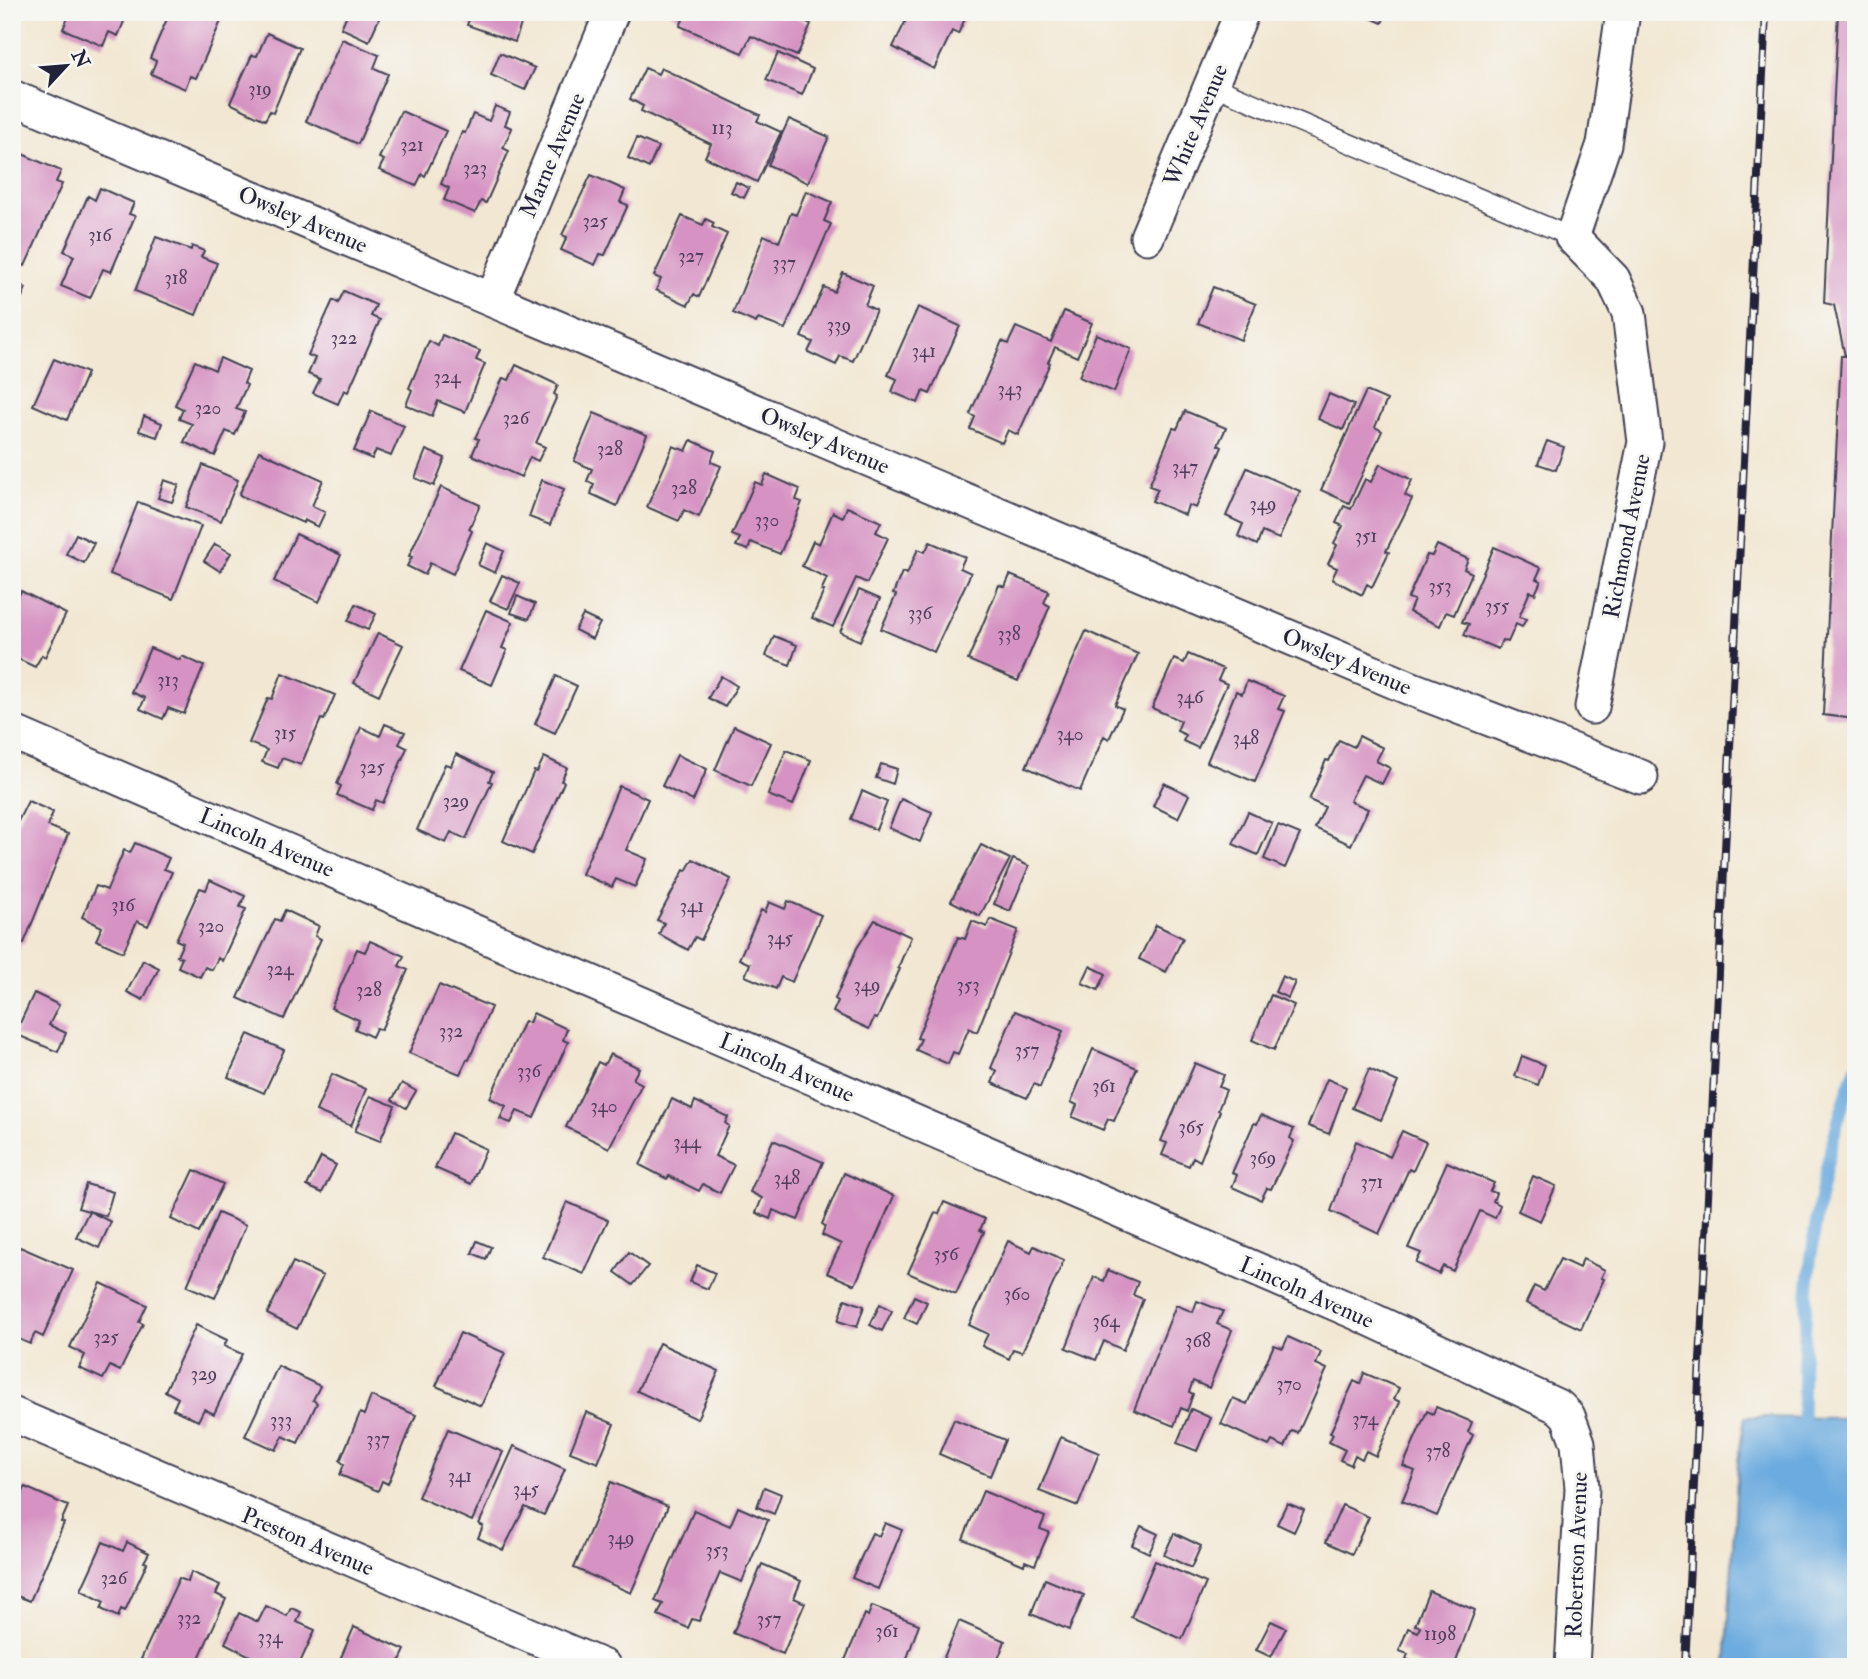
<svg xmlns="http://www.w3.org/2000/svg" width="1868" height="1679" font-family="'IM FELL Double Pica',serif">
	<rect width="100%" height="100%" fill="#f6f6f2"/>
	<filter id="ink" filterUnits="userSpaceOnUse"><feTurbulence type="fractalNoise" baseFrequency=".0143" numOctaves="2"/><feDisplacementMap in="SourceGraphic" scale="14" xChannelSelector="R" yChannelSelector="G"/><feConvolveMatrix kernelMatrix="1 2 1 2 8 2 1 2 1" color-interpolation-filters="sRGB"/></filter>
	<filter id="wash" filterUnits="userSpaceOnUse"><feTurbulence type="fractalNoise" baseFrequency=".00686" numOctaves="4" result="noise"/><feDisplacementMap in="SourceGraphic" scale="28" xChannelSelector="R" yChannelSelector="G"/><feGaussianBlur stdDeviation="1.57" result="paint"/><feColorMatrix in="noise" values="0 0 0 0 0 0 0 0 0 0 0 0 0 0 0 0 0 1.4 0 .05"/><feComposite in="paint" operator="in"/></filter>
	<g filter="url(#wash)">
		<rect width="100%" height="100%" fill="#f2e7d2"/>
		<path fill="#6cabdf" stroke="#47668d" stroke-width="2" d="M1745 1417 1849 1418 1856 1501V1667H1726L1738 1461Z"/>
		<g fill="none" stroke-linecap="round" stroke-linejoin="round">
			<path stroke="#6cabdf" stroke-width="12" d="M1803 1432C1801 1310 1812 1182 1856 1067"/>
		</g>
		<g id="blocks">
			<path fill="#d692c2" d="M63 12H128L118 36 109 32 103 46 63 29 69 15Z
				M170 12H225L196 78 190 76 185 89 151 74 156 61 150 58Z
				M348 12H382L369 41 341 28Z
				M472 12H525L515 42 467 25Z
				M667 12H785L811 24 797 56 751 36 742 53 680 26 683 20Z
				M910 12H968L958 34 952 31 934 69 893 47Z
				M1357 12H1387L1382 23Z
				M1838 12H1856V719L1823 715 1841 356H1845L1834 305 1824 303Z
				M267 33 300 48 273 113 270 111 265 120 230 103 252 55 257 56Z
				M342 39 379 55 374 68 388 74 358 144 306 121Z
				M500 53 535 68 525 90 491 75Z
				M778 53 813 69 802 95 766 80Z
				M645 68 658 74 661 68 760 115 757 121 781 132 757 182 705 157 711 144 641 111 643 106 630 99Z
				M495 106 510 112 505 125 512 128 503 148 509 151 486 203 481 201 475 213 444 200 449 188 441 184 462 132 465 133 473 114 489 121Z
				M401 111 446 131 425 176 422 174 416 186 379 170 384 160 379 158Z
				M789 119 829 137 808 183 768 165Z
				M637 138 658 147 649 168 628 158Z
				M20 153 61 171 56 182 62 184 25 266 12 260V171Z
				M591 175 625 190 620 202 628 205 605 255 600 254 595 265 561 250 567 237 562 235Z
				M736 182 749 188 744 198 731 192Z
				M100 188 134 203 129 214 135 216 111 272 103 269 90 298 61 286 74 256 64 251 88 196 95 200Z
				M806 191 832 202 824 221 831 224 785 329 758 319 756 323 733 313 764 235 779 242 791 213 796 215Z
				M682 216 703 225 706 219 714 223 712 227 727 234 699 297 694 294 688 305 656 290 661 279 654 276Z
				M156 237 191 250 192 246 204 251 201 257 217 263 196 315 135 291Z
				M843 273 873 286 865 305 876 310 853 361 840 356 836 365 808 352 813 342 801 337 824 287 834 292Z
				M12 281 26 288 17 308 12 306Z
				M1213 287 1256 304 1241 340 1198 323Z
				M344 291 376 305 371 316 380 320 348 392 344 390 338 404 313 393 320 379 308 374 315 358 308 355 333 300 338 303Z
				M918 307 960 326 930 394 923 391 918 403 892 392 897 379 888 375Z
				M1064 311 1092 323 1077 357 1055 347 1048 362 1050 363 1018 435 1008 430 1002 443 970 429 975 417 970 414 1002 341 1008 344 1016 327 1051 342Z
				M1096 334 1131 349 1114 392 1079 377Z
				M442 335 480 351 476 360 485 364 465 412 438 401 432 416 406 405 412 390 409 388 429 341 438 346Z
				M220 358 249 371 244 383 247 385 236 409 245 412 235 435 226 431 215 456 184 442 192 424 179 419 183 409 175 405 195 361 215 370Z
				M54 359 87 373 67 420 33 405Z
				M516 365 558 385 554 394 557 396 536 443 545 447 538 461 530 457 521 477 472 455 479 439 475 438 503 378 509 380Z
				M1366 391 1387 400 1375 427 1382 431 1349 503 1321 490Z
				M1329 394 1354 405 1343 430 1318 419Z
				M371 411 404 426 391 456 376 450 372 459 354 451Z
				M1185 411 1226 428 1218 445 1222 447 1196 508 1188 505 1185 515 1152 501 1158 489 1149 486 1173 428 1177 429Z
				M594 413 647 435 617 506 591 494 594 484 587 481 592 469 574 461Z
				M144 416 162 423 157 437 139 431Z
				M691 440 715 451 711 462 721 466 699 517 684 510 679 521 647 507 673 446 686 451Z
				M1547 441 1564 447 1556 470 1538 464Z
				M426 450 445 458 434 486 415 478Z
				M259 451 323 480 312 506 325 512 318 527 304 520 303 523 239 495Z
				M1380 464 1412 480 1405 495 1412 499 1386 551 1389 552 1372 587 1367 584 1362 595 1332 579 1337 568 1328 564 1337 545 1334 543 1343 526 1336 523 1344 506 1351 509 1365 479 1371 482Z
				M203 465 238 480 221 521 186 507Z
				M1247 468 1300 491 1279 539 1262 532 1257 545 1238 536 1243 524 1226 516Z
				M766 474 800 489 796 500 802 502 780 554 751 542 748 550 736 546 740 538 732 535 755 482 762 485Z
				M164 480 179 485 172 502 158 498Z
				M542 480 564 489 550 525 529 517Z
				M441 487 480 505 469 529 472 531 453 574 430 563 425 575 407 566 412 557 409 556Z
				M138 502 201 526 173 599 110 574Z
				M847 507 881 522 876 532 888 538 867 583 856 578 833 627 812 618 824 591H821L827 578 802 566 813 541 819 544 833 512 843 517Z
				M76 534 94 543 84 563 66 554Z
				M296 534 341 555 319 602 274 581Z
				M930 542 965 557 960 568 971 573 934 652 881 629 896 595 893 594 902 572 907 574 918 549 925 552Z
				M487 543 504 551 495 573 478 565Z
				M215 544 231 553 220 571 204 561Z
				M1437 545 1468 559 1464 569 1472 573 1454 615 1446 612 1440 626 1409 612 1414 600 1408 598 1427 555 1432 556Z
				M1494 547 1541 568 1536 579 1541 581 1535 594 1530 591 1519 617 1526 619 1522 627 1516 624 1508 642 1502 640 1498 649 1464 635 1469 624 1462 622Z
				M502 575 520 583 508 609 490 601Z
				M1010 575 1049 591 1044 603 1050 606 1018 681 968 660 999 585 1005 587Z
				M859 590 880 599 860 641 840 632Z
				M21 591 66 614 45 657 42 655 35 667 12 656V596L17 599Z
				M517 596 535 604 529 619 511 613Z
				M356 604 376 614 368 630 348 621Z
				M486 610 513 622 502 648 507 650 492 685 459 671Z
				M583 615 600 623 592 639 575 630Z
				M1086 631 1138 654 1115 705 1123 709 1109 739 1104 736 1080 791 1026 767Z
				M378 633 403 645 379 695 354 683Z
				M774 636 797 645 790 665 766 656Z
				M150 648 180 660 182 656 204 666 184 714 168 708 163 719 140 709 145 698 131 692Z
				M1188 654 1223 669 1218 680 1227 684 1198 748 1183 741 1186 735 1177 731 1181 721 1152 708 1174 659 1184 663Z
				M282 673 335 695 324 720 321 719 301 765 282 758 278 768 262 762 267 750 249 743 268 698 272 699Z
				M556 676 577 686 555 733 535 724Z
				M721 676 737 686 725 707 708 698Z
				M1247 681 1284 696 1278 709 1285 711 1255 782 1207 762 1236 691 1242 694Z
				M385 724 405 732 399 744 407 748 383 803 376 800 372 810 337 795 341 786 337 784 361 727 380 736Z
				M734 726 771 743 751 786 715 770Z
				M1359 736 1383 748 1376 761 1390 768 1382 784 1363 775 1350 801 1368 809 1351 845 1315 828 1325 807 1309 800 1326 760 1329 761 1339 740 1354 747Z
				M786 750 811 760 793 805 768 795Z
				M456 754 493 772 489 781 492 782 466 839 451 832 446 843 417 830 445 764 451 766Z
				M677 755 707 769 693 801 662 786Z
				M544 757 567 768 561 781 564 782 532 854 503 841 534 771 537 772Z
				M881 764 897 769 893 784 876 778Z
				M1164 783 1189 795 1178 818 1153 806Z
				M619 786 648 799 626 850 647 859 635 887 616 879 612 887 582 874Z
				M862 791 887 802 876 830 851 819Z
				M901 799 932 812 920 842 889 828Z
				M28 801 53 812 48 826 68 834 24 943 21 942 12 964V833Z
				M1248 812 1272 823 1258 855 1233 844Z
				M1278 825 1300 834 1285 868 1264 859Z
				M135 843 169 858 164 869 172 872 148 926 137 921 123 952 96 940 102 927 82 917 96 886 107 890 124 850 130 853Z
				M981 845 1010 859 980 916 951 901Z
				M693 859 731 879 701 940 695 937 688 950 659 934 664 923 657 920 684 870 686 871Z
				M1013 859 1029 866 1010 911 994 904Z
				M210 880 245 896 240 907 246 909 222 961 218 958 212 970 205 967 200 977 178 967 182 958 177 956 183 943 176 940 200 888 206 890Z
				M788 901 821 915 792 982 781 977 776 989 745 976 750 964 739 959 761 910 765 912 769 902 785 909Z
				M285 910 319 926 315 936 321 939 284 1019 238 998 275 919 280 921Z
				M990 919 1018 930 977 1032 969 1028 958 1054 953 1052 948 1064 916 1050 921 1039 917 1038 958 937 965 939 972 921 987 927Z
				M875 920 911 937 898 968 900 969 877 1019 874 1018 869 1029 833 1012 838 1001 835 999 857 948Z
				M1156 925 1183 938 1166 972 1139 959Z
				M370 941 404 956 399 966 408 970 381 1030 376 1028 372 1037 355 1029 359 1020 331 1008 357 949 365 952Z
				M143 960 159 968 143 1000 127 992Z
				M1090 966 1106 974 1098 990 1082 983Z
				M1282 976 1295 982 1288 998 1275 992Z
				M439 985 491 1007 469 1060 467 1059 460 1074 409 1053Z
				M34 993 59 1005 49 1025 66 1033 58 1052 15 1034Z
				M1271 995 1294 1005 1274 1050 1252 1040Z
				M1015 1011 1063 1031 1040 1087 1034 1084 1027 1098 992 1083 997 1071 991 1068Z
				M533 1013 567 1029 563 1040 568 1042 534 1118 517 1111 511 1123 500 1119 506 1106 490 1098 524 1021 529 1023Z
				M248 1034 284 1050 264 1093 228 1077Z
				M1093 1049 1137 1068 1114 1121 1108 1119 1103 1130 1072 1117 1077 1105 1071 1102Z
				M610 1054 639 1068 633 1079 642 1084 609 1148 566 1127 598 1062 604 1065Z
				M1522 1056 1545 1065 1538 1085 1515 1076Z
				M1195 1063 1224 1075 1219 1087 1226 1090 1218 1110 1220 1111 1200 1161 1193 1157 1189 1166 1162 1155 1167 1143 1161 1141Z
				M1369 1069 1398 1082 1381 1120 1352 1108Z
				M332 1074 366 1089 351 1126 316 1111Z
				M1327 1079 1346 1087 1329 1134 1308 1126Z
				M402 1083 416 1091 406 1108 392 1100Z
				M370 1096 395 1106 380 1141 355 1131Z
				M672 1099 692 1109 695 1101 728 1117 725 1123 729 1126 715 1156 734 1165 720 1193 703 1184 699 1191 669 1176 667 1179 640 1165Z
				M1261 1115 1294 1129 1290 1138 1294 1141 1271 1189 1267 1188 1261 1200 1232 1187 1237 1175 1232 1173 1254 1123 1257 1124Z
				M1402 1131 1426 1142 1413 1171 1409 1169 1379 1234 1331 1211 1356 1141 1390 1157Z
				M451 1133 486 1149 471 1184 435 1168Z
				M773 1140 823 1162 798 1220 773 1210 770 1219 756 1213 762 1198 750 1192Z
				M321 1157 336 1165 322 1193 307 1186Z
				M1447 1162 1494 1183 1490 1191 1496 1193 1493 1201 1500 1205 1495 1218 1480 1211 1453 1271 1443 1266 1439 1274 1416 1263 1421 1253 1408 1248Z
				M194 1170 223 1184 199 1233 171 1219Z
				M844 1173 894 1196 855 1285 827 1273 841 1244 822 1235 825 1226 822 1224Z
				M1533 1176 1556 1186 1540 1221 1518 1211Z
				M86 1184 113 1192 106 1216 78 1208Z
				M567 1202 608 1220 584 1274 543 1257Z
				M944 1202 985 1219 980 1230 984 1232 956 1294 908 1273 935 1213 939 1214Z
				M89 1211 111 1222 99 1248 76 1237Z
				M218 1213 246 1225 215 1298 187 1286Z
				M477 1241 491 1247 486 1259 472 1253Z
				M1008 1241 1031 1252 1034 1246 1064 1260 1022 1352 1013 1349 1009 1359 982 1346 988 1334 969 1325Z
				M20 1247 73 1270 43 1337 35 1333 30 1344 12 1336V1265Z
				M629 1252 648 1266 633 1285 615 1272Z
				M1560 1259 1579 1268 1583 1259 1605 1270 1601 1278 1604 1279 1581 1329 1526 1303 1534 1286 1544 1291Z
				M293 1262 323 1276 297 1329 267 1314Z
				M697 1265 715 1273 708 1289 690 1282Z
				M1108 1270 1138 1282 1133 1295 1143 1299 1123 1350 1104 1341 1096 1360 1066 1348 1094 1277 1104 1281Z
				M101 1283 147 1305 139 1322 143 1324 120 1371 110 1366 103 1379 79 1368 85 1355 70 1347Z
				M914 1296 927 1302 917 1324 904 1318Z
				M845 1299 864 1306 857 1327 838 1321Z
				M1197 1301 1223 1311 1217 1324 1232 1330 1209 1388 1193 1381 1189 1392 1193 1394 1187 1411 1181 1408 1174 1426 1134 1410 1176 1305 1193 1312Z
				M880 1304 892 1311 882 1331 870 1325Z
				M196 1325 227 1340 224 1346 242 1354 214 1414 204 1409 198 1421 173 1409 178 1398 165 1391Z
				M460 1333 505 1353 481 1406 436 1386Z
				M1288 1337 1321 1352 1316 1364 1327 1369 1298 1433 1292 1431 1285 1447 1272 1441 1269 1446 1221 1424 1233 1398 1247 1404 1274 1345 1283 1348Z
				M659 1343 719 1371 697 1419 637 1391Z
				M278 1366 320 1386 313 1400 317 1403 298 1443 283 1436 276 1450 245 1436Z
				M1364 1373 1399 1388 1394 1399 1400 1402 1376 1456 1366 1451 1362 1459 1355 1455 1351 1465 1340 1460 1345 1450 1329 1442 1333 1434 1330 1433 1354 1381 1360 1384Z
				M371 1396 416 1415 388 1484 382 1481 378 1491 340 1475 344 1464 340 1461 360 1413 364 1415Z
				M1436 1407 1472 1422 1468 1432 1473 1435 1437 1516 1402 1501 1415 1471 1403 1466 1427 1411 1433 1414Z
				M1191 1409 1211 1418 1197 1451 1177 1443Z
				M586 1412 614 1424 598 1463 570 1452Z
				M954 1419 1005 1440 990 1476 939 1454Z
				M448 1429 503 1452 472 1521 418 1497Z
				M1061 1437 1099 1453 1078 1506 1039 1491Z
				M514 1446 565 1469 544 1515 525 1507 503 1550 478 1538 483 1526 479 1524Z
				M611 1482 668 1506 631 1593 574 1568Z
				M25 1487 68 1506 61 1522 64 1523 30 1601 12 1594V1506L15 1500 19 1502Z
				M764 1487 781 1494 774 1514 757 1507Z
				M983 1491 1045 1517 1040 1529 1049 1532 1035 1565 1025 1561 1024 1565 963 1539Z
				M1287 1503 1304 1510 1294 1532 1277 1524Z
				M1342 1505 1369 1517 1352 1554 1326 1542Z
				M738 1507 768 1520 742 1582 720 1573 699 1621 692 1619 688 1628 658 1615 663 1604 655 1601 694 1510 730 1526Z
				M885 1523 902 1530 878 1589 852 1578 872 1533 879 1536Z
				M1141 1526 1158 1534 1149 1553 1132 1545Z
				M1174 1533 1201 1546 1191 1568 1164 1555Z
				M103 1542 123 1551 127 1542 149 1553 144 1562 147 1563 125 1611 121 1609 118 1617 101 1609 104 1602 81 1590Z
				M1155 1561 1206 1583 1182 1639 1131 1617Z
				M762 1564 801 1581 794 1598 805 1603 783 1654 733 1633Z
				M191 1572 220 1585 216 1594 226 1599 195 1667H156L141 1659 179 1578 188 1582Z
				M1045 1579 1084 1595 1069 1630 1031 1614Z
				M1429 1591 1475 1610 1454 1667H1424L1406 1659 1408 1654 1399 1651 1408 1628 1418 1632 1420 1626 1415 1625Z
				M266 1606 287 1616 291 1608 301 1612 297 1622 315 1630 298 1667H285L270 1659 267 1665 225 1643 239 1613 258 1622Z
				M872 1606 919 1624 904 1667H842L865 1614 868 1616Z
				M959 1621 1005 1641 995 1667H940Z
				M1271 1621 1286 1628 1271 1657 1256 1650Z
				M354 1627 405 1650 397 1667H337Z"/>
		</g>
	</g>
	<g filter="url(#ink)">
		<use href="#blocks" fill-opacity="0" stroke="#414052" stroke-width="2"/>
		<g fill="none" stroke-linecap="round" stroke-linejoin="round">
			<g stroke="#414052" stroke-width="21">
				<path id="service" d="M1211 85 1572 237"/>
			</g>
			<g stroke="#414052" stroke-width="37">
				<path id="minor" d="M12 97 1412 689 1641 777
					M1147 237 1242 12
					M493 298 612 12
					M1592 707 1645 442 1629 313 1613 279 1572 237 1604 144 1623 12
					M12 732 1355 1312 1559 1407 1568 1416 1578 1443 1582 1488 1572 1667
					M12 1414 604 1667"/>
			</g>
			<use href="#service" stroke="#fff" stroke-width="18"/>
			<use href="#minor" stroke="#fff" stroke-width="33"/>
			<g stroke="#22223b" stroke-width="8">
				<path id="rail" d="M1685 1667 1766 12"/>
			</g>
			<use href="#rail" stroke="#f6f6f2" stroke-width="5" stroke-dasharray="16" stroke-linecap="butt"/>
		</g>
	</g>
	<g text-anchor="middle" stroke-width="6" stroke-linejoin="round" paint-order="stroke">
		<g font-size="19" fill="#4f3e5d">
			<text x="260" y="95">319</text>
			<text x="722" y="134">113</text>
			<text x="412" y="151">321</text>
			<text x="475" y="174">323</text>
			<text x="595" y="227">325</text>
			<text x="100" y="241">316</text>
			<text x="691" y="262">327</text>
			<text x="784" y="269">337</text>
			<text x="176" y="284">318</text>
			<text x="839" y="331">339</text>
			<text x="344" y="344">322</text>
			<text x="924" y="357">341</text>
			<text x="447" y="383">324</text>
			<text x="1010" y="395">343</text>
			<text x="208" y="414">320</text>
			<text x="516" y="424">326</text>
			<text x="610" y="455">328</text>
			<text x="1185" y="473">347</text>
			<text x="684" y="494">328</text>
			<text x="1263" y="510">349</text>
			<text x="767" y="526">330</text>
			<text x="1366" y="542">351</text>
			<text x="1440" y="592">353</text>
			<text x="1497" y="612">355</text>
			<text x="920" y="619">336</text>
			<text x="1009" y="640">338</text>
			<text x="168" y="686">313</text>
			<text x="1190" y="703">346</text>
			<text x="285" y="739">315</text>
			<text x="1070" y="740">340</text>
			<text x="1246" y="744">348</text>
			<text x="372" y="773">325</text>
			<text x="456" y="807">329</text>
			<text x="123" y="911">316</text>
			<text x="692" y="912">341</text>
			<text x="211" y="932">320</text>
			<text x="780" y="944">345</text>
			<text x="280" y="975">324</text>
			<text x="867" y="991">349</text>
			<text x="968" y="991">353</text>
			<text x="369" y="996">328</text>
			<text x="451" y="1037">332</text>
			<text x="1027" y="1056">357</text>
			<text x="529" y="1077">336</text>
			<text x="1104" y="1092">361</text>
			<text x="604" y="1112">340</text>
			<text x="1191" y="1133">365</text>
			<text x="687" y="1148">344</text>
			<text x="1263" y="1164">369</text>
			<text x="787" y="1184">348</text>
			<text x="1372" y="1188">371</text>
			<text x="946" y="1260">356</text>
			<text x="1017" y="1300">360</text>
			<text x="1106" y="1327">364</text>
			<text x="106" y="1343">325</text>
			<text x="1198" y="1347">368</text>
			<text x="204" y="1380">329</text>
			<text x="1289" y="1390">370</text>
			<text x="1365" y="1425">374</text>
			<text x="281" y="1426">333</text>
			<text x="378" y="1445">337</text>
			<text x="1438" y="1457">378</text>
			<text x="460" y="1482">341</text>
			<text x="526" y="1495">345</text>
			<text x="621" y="1544">349</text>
			<text x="717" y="1556">353</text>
			<text x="114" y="1584">326</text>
			<text x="189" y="1624">332</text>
			<text x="769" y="1625">357</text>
			<text x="887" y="1637">361</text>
			<text x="1440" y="1640">1198</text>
			<text x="270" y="1643">334</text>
		</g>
		<g font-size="23" fill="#22223b" stroke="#f6f6f2">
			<text transform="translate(1195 125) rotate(-67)" y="8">White Avenue</text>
			<text transform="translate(552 155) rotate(-67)" y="8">Marne Avenue</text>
			<text transform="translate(303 219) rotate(23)" y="8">Owsley Avenue</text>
			<text transform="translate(825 440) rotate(23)" y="8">Owsley Avenue</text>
			<text transform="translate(1626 536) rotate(-79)" y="8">Richmond Avenue</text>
			<text transform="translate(1347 661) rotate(23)" y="8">Owsley Avenue</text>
			<text transform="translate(267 842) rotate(23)" y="8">Lincoln Avenue</text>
			<text transform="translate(787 1067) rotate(23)" y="8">Lincoln Avenue</text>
			<text transform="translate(1307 1292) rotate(24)" y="8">Lincoln Avenue</text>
			<text transform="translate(308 1541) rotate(23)" y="8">Preston Avenue</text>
			<text transform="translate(1576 1555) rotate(-88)" y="8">Robertson Avenue</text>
		</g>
	</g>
	<rect width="1868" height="1679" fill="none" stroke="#f6f6f2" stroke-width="42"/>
	<g transform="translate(66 66) rotate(64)" stroke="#f6f6f2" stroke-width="5" paint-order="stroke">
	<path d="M0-5L12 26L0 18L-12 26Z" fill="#22223b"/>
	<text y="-10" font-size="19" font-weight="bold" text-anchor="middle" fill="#22223b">N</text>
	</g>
</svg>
